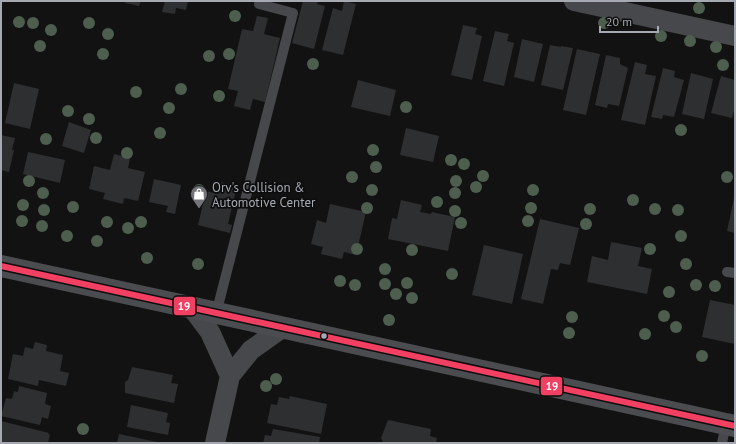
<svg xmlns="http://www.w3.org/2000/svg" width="736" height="444" font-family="'PT Sans',sans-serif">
	<rect width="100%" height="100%" fill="#121213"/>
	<path fill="#2e2f30" d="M126 1H141L139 6 125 3Z
		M165 1H188L186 10 176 8 175 14 162 12Z
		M303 1H318L317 4 325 6 314 49 292 43Z
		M344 1 356 4 343 55 322 50 333 8 342 11Z
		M257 16 268 18 264 34 280 38 265 102 253 99 250 110 234 106 238 91 228 89 242 29 253 31Z
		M463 25 477 28 475 34 482 36 472 80 451 75Z
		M495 31 509 34 507 41 514 43 504 86 483 81Z
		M522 39 543 44 534 82 514 77Z
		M550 45 561 47V46L573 48 563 90 541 85Z
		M577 49 600 54 586 115 563 110Z
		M606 55 620 58V64L628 68 619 106 608 104 607 108 595 105Z
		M635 62 647 65 645 74 656 76 645 125 621 120Z
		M663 68 675 71 674 77 684 80 674 117 663 115 662 119 651 117Z
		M691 73 713 79 704 119 682 114Z
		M721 76 735 80V107L732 118 711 113Z
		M358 80 396 90 390 116 351 107Z
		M14 83 39 89 30 129 5 123Z
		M69 122 91 130 84 153 62 146Z
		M406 128 439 136 433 162 400 155Z
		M1 135 15 138 12 150H14L9 172 1 170Z
		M28 152 65 160 60 183 23 174Z
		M114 154 130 158 128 168 145 172 138 201 124 198 123 204 103 199 105 193 89 189 94 166 110 170Z
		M154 179 181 185 175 214 166 212 168 206 149 202Z
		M221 182 237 186 228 224 232 225 230 233 198 225 206 191 219 194Z
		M734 198H735V233L727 231Z
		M401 200 422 205 420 212 431 214 432 212 455 217 448 251 388 239 392 218 397 219Z
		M330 204 366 212 356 255 344 252 342 259 321 254 323 247 311 244 317 220 326 223Z
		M540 219 579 228 570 265 560 263 558 270 551 269 543 304 521 299Z
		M611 242 642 248 638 266 652 269 647 294 587 282 592 256 608 260Z
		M484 245 523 254 512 304 472 295Z
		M710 300 735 305V344L702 337Z
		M35 342 47 345 46 351 63 355 60 371 69 373 66 386 39 380 38 386 8 379 13 354 23 356 25 347 33 349Z
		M132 367 173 375 171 383 178 384 174 403 125 393V382L128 380Z
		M19 386 47 393 45 404 51 406 48 419 42 417 40 425 1 416 6 398 12 399 14 391 18 392Z
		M290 396 327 404 321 434 267 423 271 404 277 405 279 397 289 399Z
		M131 405 168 413 166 422 170 423 168 435 127 427Z
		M388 420 431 429 430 436 437 438 436 443H387L383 442 381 438Z
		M1 421 49 433 48 434 50 435 48 443H1Z
		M273 429 320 437 319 443H263L265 435 271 436Z
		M119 434 157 442 156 443H117Z"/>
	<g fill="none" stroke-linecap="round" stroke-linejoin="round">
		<path stroke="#47484b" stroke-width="10" d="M727 272 735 273
			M216 314 293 13 259 4
			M722 443 726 424"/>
		<path stroke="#47484b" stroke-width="20" d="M574 1 735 36
			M192 308 210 332 230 376
			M215 443 230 376 251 350 282 328"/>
		<path stroke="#4b4c4f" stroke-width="22" d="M1 266 735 426"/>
		<g stroke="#0d0d0e" stroke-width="9">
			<path id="bus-1" d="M1 266 735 426"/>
		</g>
		<use href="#bus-1" stroke="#f24062" stroke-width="6"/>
	</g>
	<g fill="#4d5d4e">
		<circle cx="699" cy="8" r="6"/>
		<circle cx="235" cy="16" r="6"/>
		<circle cx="19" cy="22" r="6"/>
		<circle cx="33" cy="23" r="6"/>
		<circle cx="89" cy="23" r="6"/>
		<circle cx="604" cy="23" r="6"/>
		<circle cx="51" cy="30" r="6"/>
		<circle cx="108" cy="34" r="6"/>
		<circle cx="661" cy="36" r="6"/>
		<circle cx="690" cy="41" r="6"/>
		<circle cx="40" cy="46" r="6"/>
		<circle cx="716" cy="47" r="6"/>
		<circle cx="103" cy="54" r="6"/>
		<circle cx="229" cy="54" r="6"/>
		<circle cx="209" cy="56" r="6"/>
		<circle cx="313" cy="64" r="6"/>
		<circle cx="723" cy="65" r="6"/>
		<circle cx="181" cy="89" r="6"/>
		<circle cx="136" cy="92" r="6"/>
		<circle cx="219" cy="96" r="6"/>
		<circle cx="406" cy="107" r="6"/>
		<circle cx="169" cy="108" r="6"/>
		<circle cx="68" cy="111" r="6"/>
		<circle cx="89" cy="119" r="6"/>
		<circle cx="681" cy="130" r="6"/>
		<circle cx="160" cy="133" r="6"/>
		<circle cx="96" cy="138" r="6"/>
		<circle cx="46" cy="139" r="6"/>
		<circle cx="373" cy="150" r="6"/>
		<circle cx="127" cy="153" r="6"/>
		<circle cx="451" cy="160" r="6"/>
		<circle cx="464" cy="164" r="6"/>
		<circle cx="376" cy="167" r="6"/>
		<circle cx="483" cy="176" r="6"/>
		<circle cx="352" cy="177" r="6"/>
		<circle cx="727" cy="177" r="6"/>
		<circle cx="29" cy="181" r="6"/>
		<circle cx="456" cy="181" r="6"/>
		<circle cx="476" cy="187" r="6"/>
		<circle cx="199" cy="190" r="6"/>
		<circle cx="372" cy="190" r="6"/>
		<circle cx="533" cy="190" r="6"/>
		<circle cx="43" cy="193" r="6"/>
		<circle cx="455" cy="193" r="6"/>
		<circle cx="633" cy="200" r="6"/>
		<circle cx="437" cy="202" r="6"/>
		<circle cx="23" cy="205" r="6"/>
		<circle cx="73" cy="207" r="6"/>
		<circle cx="367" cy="208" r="6"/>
		<circle cx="531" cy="208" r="6"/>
		<circle cx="590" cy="209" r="6"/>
		<circle cx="655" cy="209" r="6"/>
		<circle cx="44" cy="210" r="6"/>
		<circle cx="678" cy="210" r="6"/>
		<circle cx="455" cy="211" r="6"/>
		<circle cx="22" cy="221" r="6"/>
		<circle cx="528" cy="221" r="6"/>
		<circle cx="107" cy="222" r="6"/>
		<circle cx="141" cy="222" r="6"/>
		<circle cx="461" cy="223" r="6"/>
		<circle cx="586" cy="224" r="6"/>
		<circle cx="42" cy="226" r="6"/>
		<circle cx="128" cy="228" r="6"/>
		<circle cx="67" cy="236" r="6"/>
		<circle cx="681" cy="236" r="6"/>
		<circle cx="97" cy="241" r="6"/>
		<circle cx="357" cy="249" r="6"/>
		<circle cx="650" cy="249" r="6"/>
		<circle cx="412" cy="250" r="6"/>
		<circle cx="147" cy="258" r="6"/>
		<circle cx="198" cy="264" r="6"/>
		<circle cx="686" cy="264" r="6"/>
		<circle cx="385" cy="269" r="6"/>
		<circle cx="452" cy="274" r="6"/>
		<circle cx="340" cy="281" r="6"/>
		<circle cx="407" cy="283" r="6"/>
		<circle cx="385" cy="284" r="6"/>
		<circle cx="355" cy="285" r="6"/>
		<circle cx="696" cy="285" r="6"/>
		<circle cx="715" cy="286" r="6"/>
		<circle cx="669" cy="292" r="6"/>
		<circle cx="396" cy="294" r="6"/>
		<circle cx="412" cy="298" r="6"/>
		<circle cx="664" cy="316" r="6"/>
		<circle cx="572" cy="317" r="6"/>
		<circle cx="389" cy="320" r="6"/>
		<circle cx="676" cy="327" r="6"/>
		<circle cx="569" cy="333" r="6"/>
		<circle cx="645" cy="334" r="6"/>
		<circle cx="702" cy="356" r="6"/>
		<circle cx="276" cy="379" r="6"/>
		<circle cx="266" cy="386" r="6"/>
		<circle cx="83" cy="429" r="6"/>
	</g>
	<defs>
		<g id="shop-pin" transform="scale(0.9)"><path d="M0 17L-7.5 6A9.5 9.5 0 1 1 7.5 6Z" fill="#72747a" stroke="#0d0d0e"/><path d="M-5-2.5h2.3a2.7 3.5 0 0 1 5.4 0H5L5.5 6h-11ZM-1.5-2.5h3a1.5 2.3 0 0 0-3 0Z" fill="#fff"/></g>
	</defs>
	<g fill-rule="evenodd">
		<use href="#shop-pin" x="199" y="194"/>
	</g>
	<circle fill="#a5a9b2" stroke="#0d0d0e" stroke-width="1.5" cx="324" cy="336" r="3.5"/>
	<g text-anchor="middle" stroke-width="3.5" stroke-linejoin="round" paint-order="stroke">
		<g font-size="13" fill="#a5a9b2" stroke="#0d0d0e" text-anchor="start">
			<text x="212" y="192">Orv's Collision &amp;<tspan x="212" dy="15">Automotive Center</tspan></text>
		</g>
	</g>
	<g stroke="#0d0d0e" stroke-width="1.5">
		<rect x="173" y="296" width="23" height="20" rx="4" fill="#f24062"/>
		<rect x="540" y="376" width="23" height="20" rx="4" fill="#f24062"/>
	</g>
	<g font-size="11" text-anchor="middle" font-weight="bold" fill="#fff">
		<text x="184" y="310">19</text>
		<text x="552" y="390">19</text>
	</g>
	<rect width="736" height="444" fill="none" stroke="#a5a9b2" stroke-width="4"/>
	<path d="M600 26v6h58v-6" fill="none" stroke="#a5a9b2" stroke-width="2"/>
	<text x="606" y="26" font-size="12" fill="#a5a9b2" stroke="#0d0d0e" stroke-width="3" paint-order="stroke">20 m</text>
</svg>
